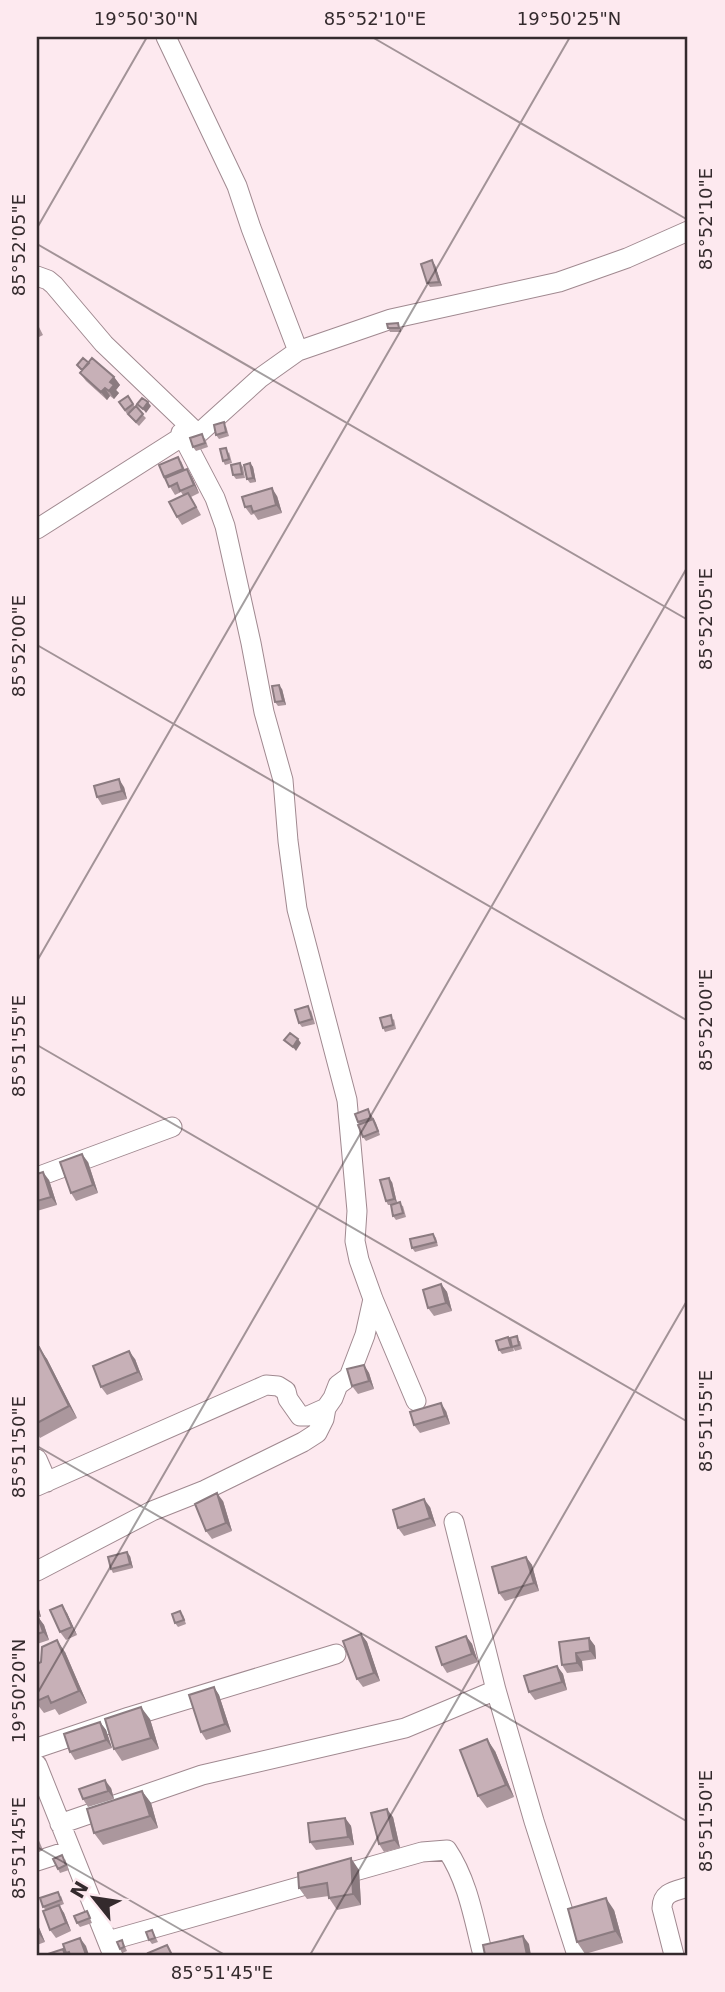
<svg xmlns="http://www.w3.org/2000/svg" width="725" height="1992" font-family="'DejaVu Sans',sans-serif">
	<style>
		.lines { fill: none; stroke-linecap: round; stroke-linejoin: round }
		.minor-casing { stroke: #a08990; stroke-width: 21 }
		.minor { stroke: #fff; stroke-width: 19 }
		.wall { fill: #ab979d }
		.shaded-wall { fill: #8b7b80 }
		.building { fill: #c7b0b7; stroke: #8b7b80; stroke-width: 2 }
		.ticks { fill: none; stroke: #342a2d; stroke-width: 2; stroke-opacity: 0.45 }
		.neatline { fill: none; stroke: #342a2d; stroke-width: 2.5 }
		.ticks-label { font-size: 18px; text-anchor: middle; fill: #342a2d }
	</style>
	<rect width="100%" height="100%" fill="#fde9ef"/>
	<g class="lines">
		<g class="minor-casing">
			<path id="minor" d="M 166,37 L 237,186 L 251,228 L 298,351
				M 37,276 L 48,280 L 54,285 L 104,344 L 198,434
				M 181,433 L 215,498 L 225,526 L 251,643 L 264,712 L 283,780 L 288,841 L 297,909 L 347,1100 L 357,1211 L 355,1241 L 359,1260 L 373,1299 L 416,1401
				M 37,529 L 180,438 L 181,433 L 198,434 L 260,378 L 298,351 L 391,319 L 559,282 L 627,258 L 688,231
				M 37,1177 L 172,1127
				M 37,1459 L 47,1482
				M 37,1486 L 266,1385 L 278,1386 L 286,1391 L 288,1399 L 300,1416 L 308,1416 L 326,1408
				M 454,1522 L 496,1690 L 534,1821 L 577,1955
				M 37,1571 L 152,1511 L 205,1490 L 303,1442 L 317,1433 L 324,1419 L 326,1408 L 333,1398 L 338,1385 L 349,1377 L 365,1335 L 373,1299
				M 37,1748 L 129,1717 L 336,1654
				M 37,1765 L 113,1955
				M 60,1824 L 202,1775 L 405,1728 L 496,1690
				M 37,1861 L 71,1850
				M 108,1941 L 422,1852 L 447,1850 C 468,1881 474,1920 483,1955
				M 674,1955 L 662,1908 C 662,1892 675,1891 688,1887"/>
		</g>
		<use href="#minor" class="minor"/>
	</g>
	<path class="wall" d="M 435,265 L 442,286 L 430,287 L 427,283 Z
		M 37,323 L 43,335 L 37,338 Z
		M 401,327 L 401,332 L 390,332 L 388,328 Z
		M 89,363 L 114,377 L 120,385 L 116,390 L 119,393 L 114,399 L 110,396 L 107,400 L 86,381 L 80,373 L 82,371 L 77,365 Z
		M 128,396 L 135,407 L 146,418 L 139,426 L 131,418 L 128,414 L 129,412 L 127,414 L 119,402 Z
		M 226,426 L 229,436 L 219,439 L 216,435 Z
		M 205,438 L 208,447 L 196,451 L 193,447 Z
		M 229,452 L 232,463 L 225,465 L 223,461 Z
		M 181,461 L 185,470 L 187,469 L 192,477 L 199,493 L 191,497 L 201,515 L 182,525 L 177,517 L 183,495 L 181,492 L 175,495 L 164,477 Z
		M 240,463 L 243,467 L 245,478 L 236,479 L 233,475 Z
		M 250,463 L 253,467 L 256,482 L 250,483 L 247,479 Z
		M 277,496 L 282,513 L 258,520 L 254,514 L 251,515 L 245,507 Z
		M 282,689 L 286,705 L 278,706 L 275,702 Z
		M 124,787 L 127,799 L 102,805 L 97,797 Z
		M 311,1010 L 315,1024 L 302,1027 L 299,1023 Z
		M 394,1019 L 396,1029 L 385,1032 L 383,1028 Z
		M 368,1109 L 376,1123 L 380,1135 L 366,1141 L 363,1137 L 358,1122 Z
		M 88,1162 L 98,1193 L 76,1201 L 71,1193 Z
		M 37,1174 L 49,1180 L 57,1205 L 37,1211 Z
		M 392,1182 L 397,1203 L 403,1206 L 406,1217 L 396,1220 L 393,1216 L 391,1205 L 388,1205 L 386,1201 Z
		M 433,1234 L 436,1238 L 438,1246 L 415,1252 L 412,1248 Z
		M 441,1284 L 447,1292 L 452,1311 L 434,1316 L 428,1308 Z
		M 508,1337 L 511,1341 L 520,1341 L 522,1349 L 515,1351 L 513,1347 L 514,1351 L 502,1354 L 499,1350 Z
		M 37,1348 L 47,1359 L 77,1418 L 40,1438 L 37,1433 Z
		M 135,1359 L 143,1380 L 107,1395 L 101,1387 Z
		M 364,1365 L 369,1373 L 374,1389 L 358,1394 L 352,1386 Z
		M 446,1411 L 450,1424 L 420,1433 L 414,1425 Z
		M 223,1501 L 232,1531 L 212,1539 L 206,1531 Z
		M 430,1507 L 436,1526 L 404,1536 L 398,1528 Z
		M 130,1556 L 133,1568 L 113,1573 L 111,1569 Z
		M 526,1557 L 532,1565 L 539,1591 L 505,1601 L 499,1593 Z
		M 37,1603 L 41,1617 L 38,1617 L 44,1625 L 49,1640 L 37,1644 Z
		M 67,1613 L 77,1635 L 66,1640 L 60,1632 Z
		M 183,1615 L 186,1624 L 178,1627 L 175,1623 Z
		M 361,1634 L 367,1642 L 380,1681 L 363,1687 L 357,1679 Z
		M 466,1636 L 472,1644 L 478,1662 L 447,1673 L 442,1665 Z
		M 589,1638 L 595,1646 L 596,1659 L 582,1661 L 583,1671 L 567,1673 L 562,1665 Z
		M 65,1652 L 87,1703 L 59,1715 L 55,1709 L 44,1713 L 37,1704 L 37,1664 Z
		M 557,1666 L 563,1674 L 567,1690 L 535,1700 L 529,1692 Z
		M 214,1687 L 219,1695 L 231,1732 L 206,1740 L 201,1732 Z
		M 150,1719 L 159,1749 L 122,1761 L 114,1749 Z
		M 100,1722 L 106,1730 L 112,1748 L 75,1760 L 70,1752 Z
		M 495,1751 L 514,1797 L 487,1808 L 478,1796 Z
		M 111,1788 L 114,1799 L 88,1807 L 83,1799 Z
		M 142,1791 L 151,1803 L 158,1828 L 103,1845 L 94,1833 Z
		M 393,1817 L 400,1848 L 384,1852 L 379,1844 Z
		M 345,1818 L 351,1826 L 354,1845 L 316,1850 L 310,1842 Z
		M 37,1836 L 43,1850 L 37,1853 Z
		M 65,1859 L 69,1870 L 60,1873 L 58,1869 Z
		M 359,1870 L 361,1905 L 337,1910 L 329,1898 L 329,1896 L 307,1899 L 299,1888 Z
		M 61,1896 L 64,1904 L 59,1906 L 64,1913 L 71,1931 L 56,1938 L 50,1930 L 46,1910 L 43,1907 Z
		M 614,1910 L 623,1943 L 585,1954 L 577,1942 Z
		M 87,1911 L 92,1923 L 80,1927 L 77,1923 Z
		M 37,1923 L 45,1942 L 37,1945 Z
		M 152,1930 L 158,1942 L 152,1944 L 149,1940 Z
		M 124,1944 L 127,1951 L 122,1953 L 120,1949 Z"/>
	<path class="shaded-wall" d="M 432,260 L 435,265 L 442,286 L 439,282 Z
		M 114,377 L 120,385 L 116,390 L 119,393 L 114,399 L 109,391 L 110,382 Z
		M 105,388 L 110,396 L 107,400 L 101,392 Z
		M 148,402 L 151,406 L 146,413 L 143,409 Z
		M 250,463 L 253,467 L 256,482 L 253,478 Z
		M 187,469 L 192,477 L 199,493 L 194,485 Z
		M 272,488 L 277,496 L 282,513 L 276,505 Z
		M 279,685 L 282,689 L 286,705 L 283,701 Z
		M 119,779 L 124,787 L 127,799 L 122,791 Z
		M 298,1039 L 301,1043 L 296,1051 L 293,1047 Z
		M 82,1154 L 88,1162 L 98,1193 L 93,1185 Z
		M 43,1172 L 49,1180 L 57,1205 L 51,1197 Z
		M 389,1178 L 392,1182 L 397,1203 L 394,1199 Z
		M 441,1284 L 447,1292 L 452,1311 L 446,1303 Z
		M 39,1347 L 47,1359 L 77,1418 L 69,1406 Z
		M 129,1351 L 135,1359 L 143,1380 L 138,1372 Z
		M 364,1365 L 369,1373 L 374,1389 L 369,1381 Z
		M 441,1403 L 446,1411 L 450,1424 L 445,1416 Z
		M 217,1493 L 223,1501 L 232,1531 L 226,1523 Z
		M 424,1499 L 430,1507 L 436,1526 L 430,1518 Z
		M 127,1552 L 130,1556 L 133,1568 L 130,1564 Z
		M 526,1557 L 532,1565 L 539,1591 L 534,1583 Z
		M 37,1603 L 38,1605 L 41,1617 L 38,1613 Z
		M 62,1605 L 67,1613 L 77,1635 L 72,1627 Z
		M 38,1617 L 44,1625 L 49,1640 L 43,1632 Z
		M 361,1634 L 367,1642 L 380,1681 L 374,1673 Z
		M 466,1636 L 472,1644 L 478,1662 L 472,1654 Z
		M 589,1638 L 595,1646 L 596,1659 L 590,1651 Z
		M 57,1640 L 65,1652 L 87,1703 L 79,1691 Z
		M 576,1653 L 582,1661 L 583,1671 L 577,1663 Z
		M 557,1666 L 563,1674 L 567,1690 L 562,1682 Z
		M 214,1687 L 219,1695 L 231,1732 L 225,1724 Z
		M 141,1707 L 150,1719 L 159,1749 L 151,1738 Z
		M 100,1722 L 106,1730 L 112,1748 L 106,1740 Z
		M 487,1739 L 495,1751 L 514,1797 L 506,1785 Z
		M 105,1780 L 111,1788 L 114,1799 L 108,1791 Z
		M 142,1791 L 151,1803 L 158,1828 L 150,1816 Z
		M 387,1809 L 393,1817 L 400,1848 L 394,1840 Z
		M 345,1818 L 351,1826 L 354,1845 L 348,1837 Z
		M 351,1858 L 359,1870 L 361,1905 L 353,1894 Z
		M 606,1898 L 614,1910 L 623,1943 L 615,1931 Z
		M 59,1905 L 64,1913 L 71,1931 L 66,1923 Z
		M 37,1923 L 38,1925 L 45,1942 L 39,1934 L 37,1928 Z
		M 523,1936 L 529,1944 L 531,1955 L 527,1955 Z
		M 80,1938 L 86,1946 L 89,1955 L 86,1955 Z"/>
	<path class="building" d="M 432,260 L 439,282 L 427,283 L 421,264 Z
		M 398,323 L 399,328 L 388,328 L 387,324 Z
		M 83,358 L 89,363 L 82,370 L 77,365 Z
		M 92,358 L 114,377 L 110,382 L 114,385 L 109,391 L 105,388 L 101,392 L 80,373 Z
		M 128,396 L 133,404 L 125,410 L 119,402 Z
		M 142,398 L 148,402 L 143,409 L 137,404 Z
		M 136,406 L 143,414 L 136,422 L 128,414 Z
		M 224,422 L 226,432 L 216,435 L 214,425 Z
		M 202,434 L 205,443 L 193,447 L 190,438 Z
		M 226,448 L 229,459 L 223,461 L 220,449 Z
		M 178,457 L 183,469 L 164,477 L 159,465 Z
		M 240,463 L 242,474 L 233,475 L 231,465 Z
		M 250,463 L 253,478 L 247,479 L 244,465 Z
		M 187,469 L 194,485 L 180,491 L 177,483 L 169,487 L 165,478 Z
		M 272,488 L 276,505 L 253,512 L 251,506 L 245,507 L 242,497 Z
		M 188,493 L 196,507 L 177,517 L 169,502 Z
		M 279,685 L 283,701 L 275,702 L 272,686 Z
		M 119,779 L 122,791 L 97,797 L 94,786 Z
		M 308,1006 L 312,1019 L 299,1023 L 295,1010 Z
		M 391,1015 L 393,1025 L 383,1028 L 380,1018 Z
		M 290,1033 L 298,1039 L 293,1047 L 284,1040 Z
		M 368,1109 L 371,1118 L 358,1122 L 355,1114 Z
		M 373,1119 L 378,1131 L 363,1137 L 358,1125 Z
		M 82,1154 L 93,1185 L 71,1193 L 60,1162 Z
		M 43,1172 L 51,1197 L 37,1201 L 37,1174 Z
		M 389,1178 L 394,1199 L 386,1201 L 380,1180 Z
		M 400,1202 L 403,1213 L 393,1216 L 391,1205 Z
		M 433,1234 L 436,1242 L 412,1248 L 410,1239 Z
		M 441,1284 L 446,1303 L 428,1308 L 423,1290 Z
		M 517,1336 L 519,1345 L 512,1347 L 510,1338 Z
		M 508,1337 L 511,1347 L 499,1350 L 496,1341 Z
		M 39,1347 L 69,1406 L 37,1423 L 37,1348 Z
		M 129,1351 L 138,1372 L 101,1387 L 93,1366 Z
		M 364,1365 L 369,1381 L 352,1386 L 347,1369 Z
		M 441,1403 L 445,1416 L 414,1425 L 410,1412 Z
		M 217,1493 L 226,1523 L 206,1531 L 195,1504 Z
		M 424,1499 L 430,1518 L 398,1528 L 393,1510 Z
		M 127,1552 L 130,1564 L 111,1569 L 108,1557 Z
		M 526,1557 L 534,1583 L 499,1593 L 492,1567 Z
		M 62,1605 L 72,1627 L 60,1632 L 50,1610 Z
		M 180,1611 L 184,1620 L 175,1623 L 172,1614 Z
		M 38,1617 L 43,1632 L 37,1634 L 37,1618 Z
		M 361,1634 L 374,1673 L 357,1679 L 343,1641 Z
		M 466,1636 L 472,1654 L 442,1665 L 436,1647 Z
		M 589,1638 L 590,1651 L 576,1653 L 577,1663 L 562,1665 L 559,1642 Z
		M 57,1640 L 79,1691 L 51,1703 L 48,1696 L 37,1701 L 37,1664 L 41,1662 L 42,1647 Z
		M 557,1666 L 562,1682 L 529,1692 L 524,1676 Z
		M 214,1687 L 225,1724 L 201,1732 L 189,1695 Z
		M 141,1707 L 151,1738 L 114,1749 L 105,1719 Z
		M 100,1722 L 106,1740 L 70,1752 L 64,1734 Z
		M 487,1739 L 506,1785 L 478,1796 L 460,1750 Z
		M 105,1780 L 108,1791 L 83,1799 L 79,1789 Z
		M 142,1791 L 150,1816 L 94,1833 L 87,1809 Z
		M 387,1809 L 394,1840 L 379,1844 L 371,1813 Z
		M 345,1818 L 348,1837 L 310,1842 L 308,1823 Z
		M 62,1855 L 66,1865 L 58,1869 L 53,1859 Z
		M 351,1858 L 353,1894 L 329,1898 L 327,1883 L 299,1888 L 298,1873 Z
		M 58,1892 L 61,1900 L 43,1907 L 40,1898 Z
		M 606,1898 L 615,1931 L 577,1942 L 568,1909 Z
		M 59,1905 L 66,1923 L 50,1930 L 43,1911 Z
		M 87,1911 L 90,1918 L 77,1923 L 74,1916 Z
		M 152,1930 L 155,1938 L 149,1940 L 146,1932 Z
		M 523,1936 L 527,1955 L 485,1955 L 483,1945 Z
		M 80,1938 L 86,1955 L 70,1955 L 69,1952 L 66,1953 L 63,1944 Z
		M 122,1940 L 124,1947 L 120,1949 L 117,1942 Z
		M 167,1945 L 172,1955 L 149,1955 L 148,1953 Z
		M 63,1949 L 65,1955 L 45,1955 Z"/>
	<path class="ticks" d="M 372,37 L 688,220M 37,228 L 147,37M 37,244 L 688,620M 37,645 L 688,1021M 37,961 L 570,37M 37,1045 L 688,1422M 37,1446 L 688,1822M 37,1694 L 688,566M 37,1847 L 225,1955M 310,1955 L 688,1299"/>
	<rect width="725" height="1992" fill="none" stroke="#fde9ef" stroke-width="77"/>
	<g transform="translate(94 1898) rotate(300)" stroke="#fde9ef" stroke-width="5" paint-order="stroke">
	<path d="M0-5L12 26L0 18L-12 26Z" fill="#342a2d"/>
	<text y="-10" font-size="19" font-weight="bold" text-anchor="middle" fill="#342a2d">N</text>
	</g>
	<rect x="38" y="38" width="648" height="1916" class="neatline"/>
	<g class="ticks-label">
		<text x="146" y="25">19°50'30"N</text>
		<text x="375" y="25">85°52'10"E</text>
		<text x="569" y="25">19°50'25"N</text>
		<text transform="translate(706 219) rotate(-90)" y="6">85°52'10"E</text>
		<text transform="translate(19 245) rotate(-90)" y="6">85°52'05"E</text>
		<text transform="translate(706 619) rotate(-90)" y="6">85°52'05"E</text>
		<text transform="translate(19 646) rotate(-90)" y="6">85°52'00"E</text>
		<text transform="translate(706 1020) rotate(-90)" y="6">85°52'00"E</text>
		<text transform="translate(19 1046) rotate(-90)" y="6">85°51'55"E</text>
		<text transform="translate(706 1421) rotate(-90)" y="6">85°51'55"E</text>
		<text transform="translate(19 1447) rotate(-90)" y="6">85°51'50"E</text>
		<text transform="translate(19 1691) rotate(-90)" y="6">19°50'20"N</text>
		<text transform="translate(706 1821) rotate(-90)" y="6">85°51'50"E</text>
		<text transform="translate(19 1848) rotate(-90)" y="6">85°51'45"E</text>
		<text x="222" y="1979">85°51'45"E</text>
	</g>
</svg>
